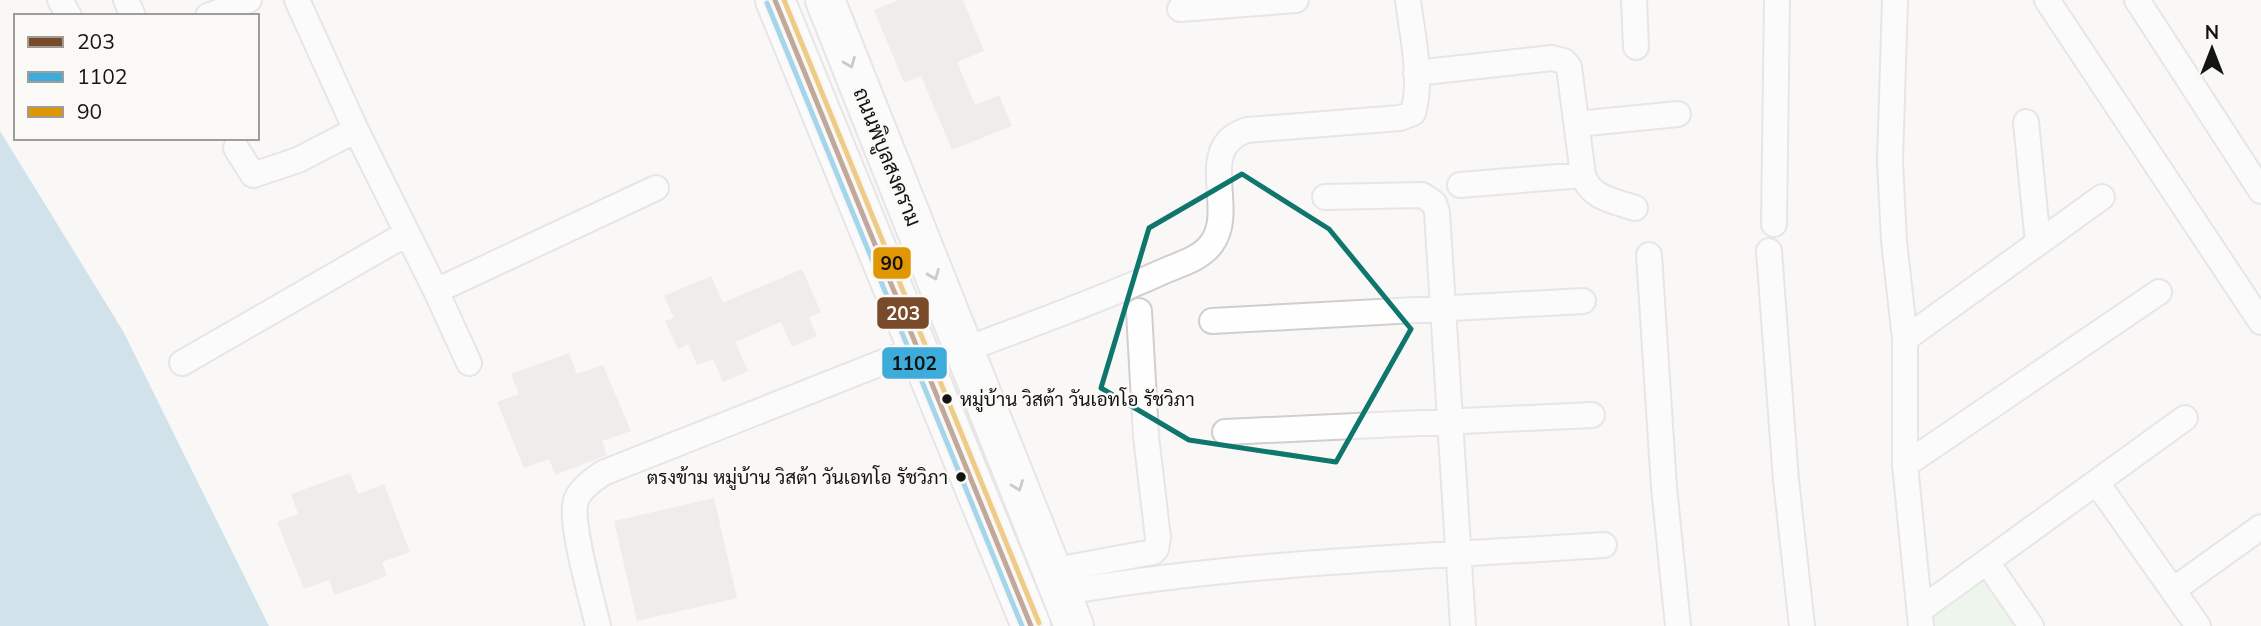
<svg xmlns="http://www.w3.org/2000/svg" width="2261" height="626" font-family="Mulish,Sarabun,sans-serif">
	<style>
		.green { fill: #e0f2e0 }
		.water { fill: #a0c8db }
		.building { fill: #e0dfde }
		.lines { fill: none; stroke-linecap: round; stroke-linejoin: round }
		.street-casing { stroke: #d0cfce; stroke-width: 28 }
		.primary-casing { stroke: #d0cfce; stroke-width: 42 }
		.street { stroke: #fefefe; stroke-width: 24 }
		.primary { stroke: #fefefe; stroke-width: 38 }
		.bus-1-casing { stroke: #faf9f6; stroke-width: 10 }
		.bus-2-casing { stroke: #faf9f6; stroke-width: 10 }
		.bus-3-casing { stroke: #faf9f6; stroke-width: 10 }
		.bus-1 { stroke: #7a4b2a; stroke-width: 5 }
		.bus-2 { stroke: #3dacda; stroke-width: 5 }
		.bus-3 { stroke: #e09702; stroke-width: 5 }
		.oneway { stroke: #959594 }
		.marked { fill: none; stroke: #0f766e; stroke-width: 5; stroke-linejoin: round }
		.bus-dot { fill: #141413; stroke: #faf9f6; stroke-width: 2.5 }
		.labels { text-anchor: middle; stroke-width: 5; stroke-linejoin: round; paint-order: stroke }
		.bus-label { font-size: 19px; fill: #141413; stroke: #faf9f6; text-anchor: start }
		.street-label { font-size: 21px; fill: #141413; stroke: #faf9f6 }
		.line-badge { stroke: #faf9f6; stroke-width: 2.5 }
		.badge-label { font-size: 19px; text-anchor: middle; font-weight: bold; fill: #fff }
		.pale-badge-label { font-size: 19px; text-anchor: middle; font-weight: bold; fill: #111 }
	</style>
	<rect width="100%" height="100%" fill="#f9f8f7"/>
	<path class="green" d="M 1990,566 L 2033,626 L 1924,626 L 1923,613 Z"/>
	<path class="water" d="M 0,131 L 123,331 L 269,626 L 0,626 Z"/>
	<path class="building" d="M 899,0 L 963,0 L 984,51 L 957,62 L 975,105 L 999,95 L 1012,126 L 952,150 L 921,76 L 904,83 L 874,10 Z
		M 802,269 L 821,312 L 809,318 L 817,336 L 792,347 L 781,322 L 735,342 L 748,371 L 723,382 L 713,359 L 697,365 L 688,344 L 678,349 L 665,321 L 674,318 L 664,296 L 711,276 L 723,303 Z
		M 569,353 L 577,374 L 603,365 L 631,431 L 602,441 L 607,455 L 555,475 L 549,459 L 524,468 L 497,402 L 519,394 L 511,374 Z
		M 350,473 L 358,494 L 384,484 L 410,552 L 382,562 L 387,576 L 335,595 L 329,580 L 304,589 L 277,522 L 298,514 L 291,494 Z
		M 714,498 L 737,598 L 637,621 L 614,521 Z"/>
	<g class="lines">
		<g class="street-casing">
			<path id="street" d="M 60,0 L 69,16
				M 126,0 L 133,16
				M 297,0 L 356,130 L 436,291 L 469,363
				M 1634,0 L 1636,47
				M 1895,0 L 1890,161 L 1894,241 L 1905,339 L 1905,465 L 1921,626
				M 2047,0 L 2261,322
				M 2137,0 L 2261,191
				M 1180,9 L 1296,0
				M 208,16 L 249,0
				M 1416,73 L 1552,58 L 1564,61 L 1569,67 L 1583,175 C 1590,198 1614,201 1635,208
				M 2026,122 L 2038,243
				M 1577,124 L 1678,114
				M 236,148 L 253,175 L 298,160 L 356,130
				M 1460,185 L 1583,175
				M 1325,197 L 1422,195 L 1434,203 L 1437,212 L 1463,626
				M 1774,224 L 1777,0
				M 1769,251 L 1786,480 L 1802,626
				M 1649,255 L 1664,487 L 1678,626
				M 436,291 L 656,188
				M 1212,321 L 1583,301
				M 1905,339 L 2102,197
				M 964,350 C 1030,325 1098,301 1162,272 C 1180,264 1201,259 1212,243 C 1237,209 1194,147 1247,130 L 1400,118 L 1413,113 C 1423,78 1412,35 1408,0
				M 182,363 L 406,234
				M 1225,432 L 1592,415
				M 1905,465 L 2159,292
				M 2097,483 L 2198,626
				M 1987,562 L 2031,626
				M 1050,571 L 1153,552 L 1156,549 L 1158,538 L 1146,436 L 1139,311
				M 2173,590 L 2261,527
				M 1060,593 C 1239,562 1422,557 1604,545
				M 1920,610 L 2185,418
				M 598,626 C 592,599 569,523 576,500 C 581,488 593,480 603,473 L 919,348"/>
		</g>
		<g class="primary-casing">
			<path id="primary" d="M 775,0 L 1031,626
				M 825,0 L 1074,626"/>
		</g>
		<use href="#street" class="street"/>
		<use href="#primary" class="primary"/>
		<g class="bus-1-casing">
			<path id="bus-1" d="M 775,0 L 1031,626"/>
		</g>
		<g class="bus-2-casing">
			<path id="bus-2" d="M 767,3 L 1022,626"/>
		</g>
		<g class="bus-3-casing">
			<path id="bus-3" d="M 784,0 L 1039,623"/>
		</g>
		<use href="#bus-1" class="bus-1"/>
		<use href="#bus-2" class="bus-2"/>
		<use href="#bus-3" class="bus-3"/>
	</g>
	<defs><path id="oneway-chevron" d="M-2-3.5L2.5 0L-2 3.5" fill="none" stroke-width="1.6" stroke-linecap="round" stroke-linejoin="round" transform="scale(1.75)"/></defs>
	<g class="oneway">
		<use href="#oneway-chevron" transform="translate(850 63) rotate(68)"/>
		<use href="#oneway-chevron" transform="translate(934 275) rotate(68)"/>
		<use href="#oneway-chevron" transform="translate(1018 486) rotate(69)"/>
	</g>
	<path d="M0 0H2261V626H0ZM 1242,174 L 1329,229 L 1411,329 L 1336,462 L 1189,440 L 1101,388 L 1149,228 Z" fill="#f9f8f7" fill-opacity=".55" fill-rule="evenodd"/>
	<path class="marked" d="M 1242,174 L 1329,229 L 1411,329 L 1336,462 L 1189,440 L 1101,388 L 1149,228 Z"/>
	<g class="bus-dot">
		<circle cx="947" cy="399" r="6"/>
		<circle cx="961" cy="477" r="6"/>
	</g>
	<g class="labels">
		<g class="bus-label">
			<text x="960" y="406">หมู่บ้าน วิสต้า วันเอทโอ รัชวิภา</text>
			<text x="948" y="484" text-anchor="end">ตรงข้าม หมู่บ้าน วิสต้า วันเอทโอ รัชวิภา</text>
		</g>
		<g class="street-label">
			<text transform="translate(887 157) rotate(68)" y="7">ถนนพิบูลสงคราม</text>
		</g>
	</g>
	<g class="line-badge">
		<rect x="872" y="246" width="40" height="34" rx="7" fill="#e09702"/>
		<rect x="876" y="296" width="54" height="34" rx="7" fill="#7a4b2a"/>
		<rect x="881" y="346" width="67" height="34" rx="7" fill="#3dacda"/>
	</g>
	<g class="badge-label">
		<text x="903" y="320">203</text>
	</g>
	<g class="pale-badge-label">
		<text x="892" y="270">90</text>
		<text x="914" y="370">1102</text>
	</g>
	<rect x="14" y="14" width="245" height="126" fill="#faf9f6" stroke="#9e9d9b" stroke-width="2"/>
	<rect x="28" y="37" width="35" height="10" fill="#7a4b2a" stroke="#9e9d9b" stroke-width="2"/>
	<text x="77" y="49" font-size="21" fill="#141413">203</text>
	<rect x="28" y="72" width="35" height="10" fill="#3dacda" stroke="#9e9d9b" stroke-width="2"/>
	<text x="77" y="84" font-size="21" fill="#141413">1102</text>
	<rect x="28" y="107" width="35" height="10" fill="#e09702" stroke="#9e9d9b" stroke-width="2"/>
	<text x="77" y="119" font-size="21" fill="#141413">90</text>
	<g transform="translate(2212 49)" stroke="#faf9f6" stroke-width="5" paint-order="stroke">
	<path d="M0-5L12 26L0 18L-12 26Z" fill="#141413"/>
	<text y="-10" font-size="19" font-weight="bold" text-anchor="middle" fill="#141413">N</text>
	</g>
</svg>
